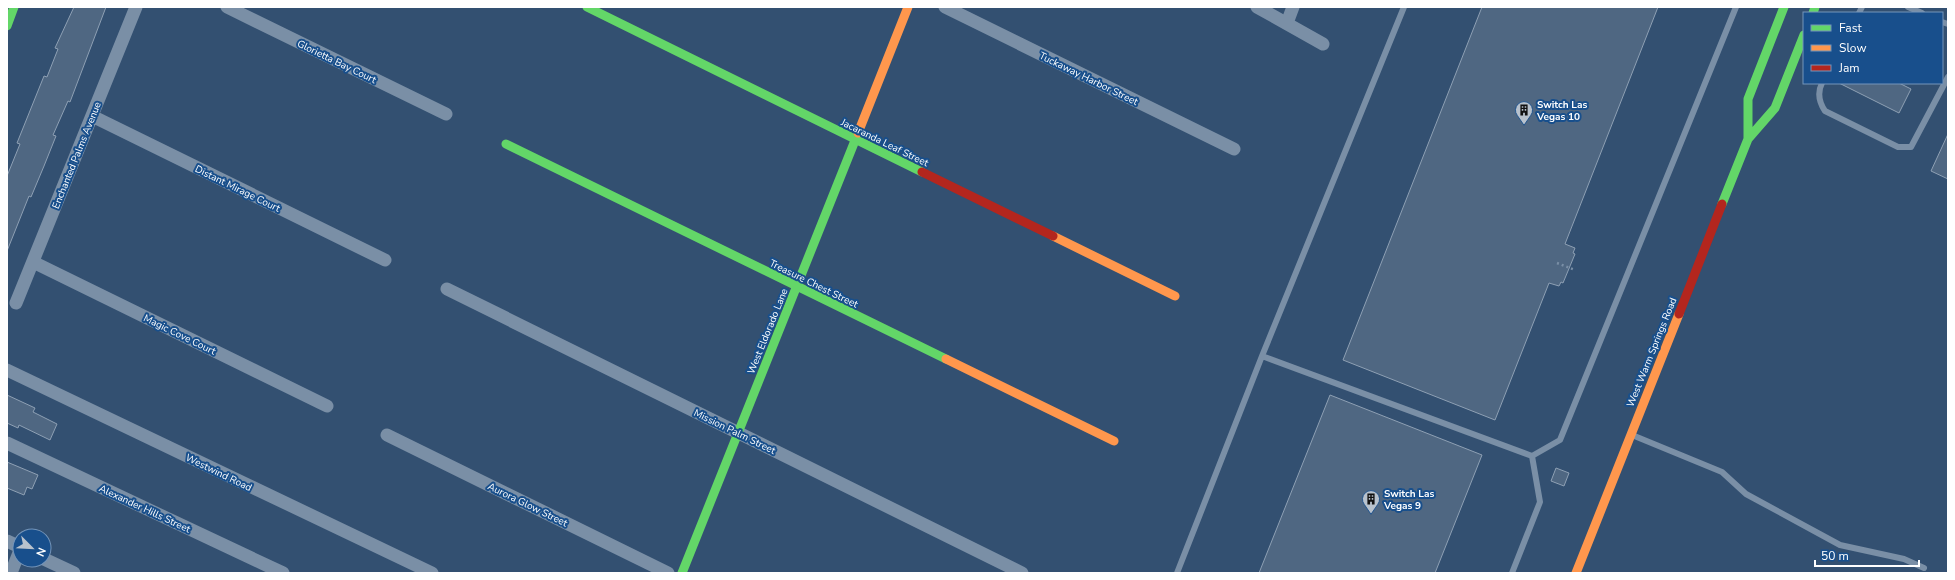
<svg xmlns="http://www.w3.org/2000/svg" width="1955" height="580" font-family="'Nunito Sans',sans-serif">
	<style>
		.building { fill: #4f6782; stroke: #8ea0b4 }
		.lines { fill: none; stroke-linecap: round; stroke-linejoin: round }
		.path { stroke: #7a8fa6; stroke-width: 2.5; stroke-dasharray: 2 3; stroke-linecap: butt }
		.lane { stroke: #7a8fa6; stroke-width: 6 }
		.street { stroke: #7a8fa6; stroke-width: 13 }
		.fast { stroke: #63d668; stroke-width: 9 }
		.slow { stroke: #ff974d; stroke-width: 9 }
		.jam { stroke: #b3261e; stroke-width: 9 }
		.labels { text-anchor: middle; stroke-width: 4; stroke-linejoin: round; paint-order: stroke }
		.street-label { font-size: 10px; fill: #fff; stroke: #184f8c }
		.poi-label { font-size: 10px; font-weight: bold; fill: #fff; stroke: #184f8c; text-anchor: start }
	</style>
	<rect width="100%" height="100%" fill="#335071"/>
	<path class="building" d="M 74,7 L 106,7 L 70,102 L 68,101 L 53,135 L 56,136 L 44,166 L 31,197 L 29,196 L 7,251 L 7,176 L 20,144 L 17,143 L 44,76 L 47,77 L 58,49 L 55,48 Z
		M 1482,7 L 1658,7 L 1565,244 L 1575,248 L 1573,253 L 1575,254 L 1563,283 L 1561,282 L 1559,286 L 1549,283 L 1495,420 L 1343,360 Z
		M 1839,83 L 1899,83 L 1911,89 L 1899,113 Z
		M 1948,134 L 1948,179 L 1931,171 Z
		M 7,395 L 35,408 L 33,412 L 57,424 L 50,440 L 19,425 L 18,428 L 7,423 Z
		M 1330,395 L 1482,455 L 1435,573 L 1259,573 Z
		M 7,462 L 38,475 L 32,489 L 27,487 L 24,495 L 7,488 Z
		M 1556,468 L 1569,473 L 1564,486 L 1551,481 Z"/>
	<g class="lines">
		<path class="path" d="M 1557,263 L 1575,270"/>
		<path class="lane" d="M 1908,7 L 1922,13
			M 1859,13 L 1862,7
			M 1942,22 L 1948,24
			M 1822,83 C 1817,93 1819,102 1825,111 L 1898,147 L 1911,147 L 1948,77
			M 1262,356 L 1532,456
			M 1632,435 L 1722,472 L 1746,494 L 1840,545 L 1904,559 L 1924,568
			M 1177,573 L 1262,356 L 1404,7
			M 1512,573 L 1540,502 L 1532,456 L 1560,440 L 1736,7"/>
		<path class="street" d="M 227,7 L 446,114
			M 945,7 L 1234,149
			M 1257,7 L 1323,44
			M 1287,23 L 1293,7
			M 92,116 L 385,260
			M 33,262 L 327,406
			M 447,289 L 1022,573
			M 16,303 L 136,7
			M 7,370 L 432,573
			M 387,435 L 668,573
			M 7,443 L 283,573
			M 7,541 L 20,547
			M 44,559 L 74,573
			M 11,573 L 20,550"/>
		<path class="fast" d="M 587,7 L 922,172
			M 1813,13 L 1815,7
			M 7,26 L 14,7
			M 1748,139 L 1748,99 L 1784,7
			M 506,144 L 946,359
			M 1722,204 L 1748,139 L 1775,108 L 1804,35
			M 682,573 L 858,133"/>
		<path class="slow" d="M 858,133 L 908,7
			M 1053,236 L 1175,296
			M 946,359 L 1114,441
			M 1576,573 L 1679,314"/>
		<path class="jam" d="M 922,172 L 1053,236
			M 1679,314 L 1722,204"/>
	</g>
	<defs>
		<g id="building-pin" transform="scale(0.9)"><path d="M0 17L-7.5 6A9.5 9.5 0 1 1 7.5 6Z" fill="#b8c2cd" stroke="#184f8c"/><path d="M-4-6H4V6H1V3H-1V6H-4ZM-2.5-4.3h1.7v1.8h-1.7ZM.8-4.3h1.7v1.8H.8ZM-2.5-1h1.7V.8h-1.7ZM.8-1h1.7V.8H.8Z" fill="#111"/></g>
	</defs>
	<g fill-rule="evenodd">
		<use href="#building-pin" x="1524" y="110"/>
		<use href="#building-pin" x="1371" y="499"/>
	</g>
	<g class="labels">
		<g class="street-label">
			<text transform="translate(337 61) rotate(26)" y="4">Glorietta Bay Court</text>
			<text transform="translate(1089 78) rotate(26)" y="4">Tuckaway Harbor Street</text>
			<text transform="translate(885 142) rotate(26)" y="4">Jacaranda Leaf Street</text>
			<text transform="translate(76 155) rotate(-68)" y="4">Enchanted Palms Avenue</text>
			<text transform="translate(238 188) rotate(26)" y="4">Distant Mirage Court</text>
			<text transform="translate(814 283) rotate(26)" y="4">Treasure Chest Street</text>
			<text transform="translate(767 331) rotate(-68)" y="4">West Eldorado Lane</text>
			<text transform="translate(180 334) rotate(26)" y="4">Magic Cove Court</text>
			<text transform="translate(1651 352) rotate(-68)" y="4">West Warm Springs Road</text>
			<text transform="translate(735 431) rotate(26)" y="4">Mission Palm Street</text>
			<text transform="translate(219 472) rotate(26)" y="4">Westwind Road</text>
			<text transform="translate(528 504) rotate(26)" y="4">Aurora Glow Street</text>
			<text transform="translate(145 508) rotate(25)" y="4">Alexander Hills Street</text>
		</g>
		<g class="poi-label">
			<text x="1537" y="108">Switch Las<tspan x="1537" dy="12">Vegas 10</tspan></text>
			<text x="1384" y="497">Switch Las<tspan x="1384" dy="12">Vegas 9</tspan></text>
		</g>
	</g>
	<rect width="1955" height="580" fill="none" stroke="#ffffff" stroke-width="16"/>
	<rect x="1803" y="12" width="140" height="72" fill="#184f8c" stroke="#7495ba"/>
	<rect x="1811" y="25" width="20" height="6" fill="#63d668" stroke="#7495ba"/>
	<text x="1839" y="32" font-size="12" fill="#ffffff">Fast</text>
	<rect x="1811" y="45" width="20" height="6" fill="#ff974d" stroke="#7495ba"/>
	<text x="1839" y="52" font-size="12" fill="#ffffff">Slow</text>
	<rect x="1811" y="65" width="20" height="6" fill="#b3261e" stroke="#7495ba"/>
	<text x="1839" y="72" font-size="12" fill="#ffffff">Jam</text>
	<g transform="translate(32 548) rotate(114)"><circle r="19" fill="#184f8c" stroke="#7495ba"/>
	<path d="M0-3L7 15L0 10L-7 15Z" fill="#b8c2cd"/>
	<text y="-6" font-size="11" font-weight="bold" text-anchor="middle" fill="#ffffff">N</text>
	</g>
	<path d="M1815 560v6h104v-6" fill="none" stroke="#ffffff" stroke-width="2"/>
	<text x="1821" y="560" font-size="12" fill="#ffffff" stroke="#184f8c" stroke-width="3" paint-order="stroke">50 m</text>
</svg>
